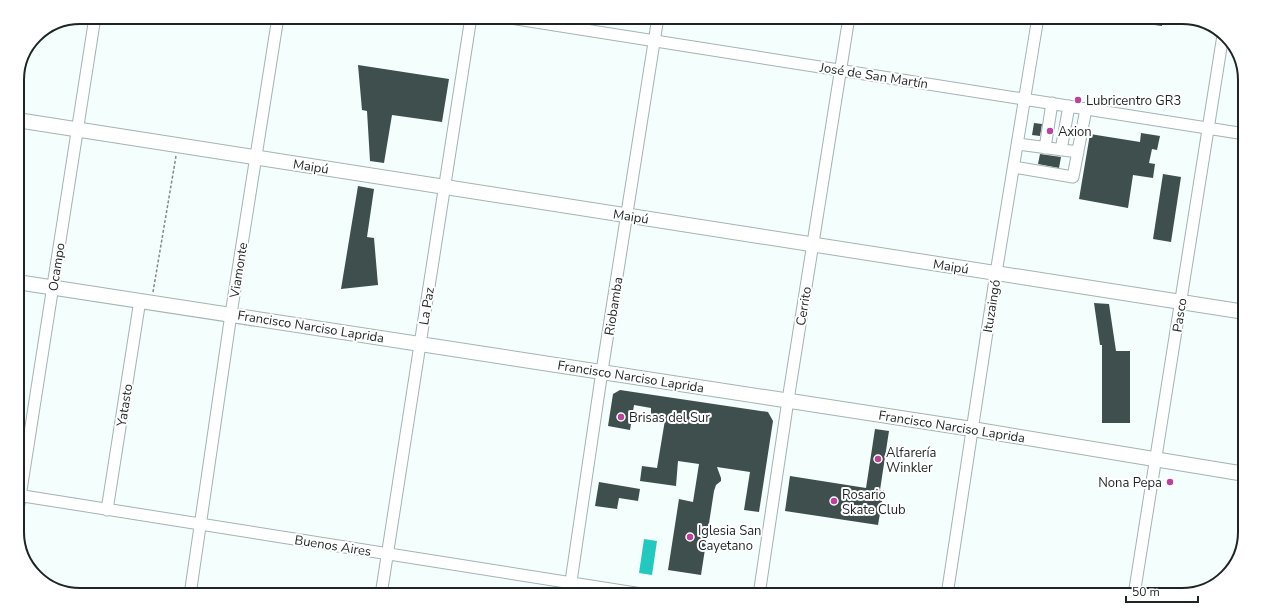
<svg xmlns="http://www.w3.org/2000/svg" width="1262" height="612" font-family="'Nunito Sans',sans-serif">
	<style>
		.water { fill: #24c8bf }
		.building { fill: #3f4f4d }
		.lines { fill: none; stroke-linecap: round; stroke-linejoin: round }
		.minor-casing { stroke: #a2b4b2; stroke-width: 13 }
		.major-casing { stroke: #a2b4b2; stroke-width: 16 }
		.path { stroke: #828b8a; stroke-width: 1.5; stroke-dasharray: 3 2; stroke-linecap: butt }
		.minor { stroke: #fff; stroke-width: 11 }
		.major { stroke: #fff; stroke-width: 14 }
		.poi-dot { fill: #b9449c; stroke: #fff; stroke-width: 1.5 }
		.labels { text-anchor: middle; stroke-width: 4; stroke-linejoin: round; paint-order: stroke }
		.street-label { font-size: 13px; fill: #1e2524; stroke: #fff }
		.poi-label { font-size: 13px; fill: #1e2524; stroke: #fff; text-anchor: start }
		.rim { fill: none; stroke: #1e2524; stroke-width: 2 }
	</style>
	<rect width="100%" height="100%" fill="#f3fefd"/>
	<path class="water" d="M 644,539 L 657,541 L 652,575 L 639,573 Z"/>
	<path class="building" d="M 1132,17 L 1163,17 L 1162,26 L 1132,22 Z
		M 358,65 L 449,79 L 442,122 L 392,115 L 384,163 L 370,161 L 367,111 L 362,110 Z
		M 1034,123 L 1042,124 L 1040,136 L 1032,135 Z
		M 1141,133 L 1160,136 L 1157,150 L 1152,149 L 1149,163 L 1155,164 L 1153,178 L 1133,175 L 1128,208 L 1079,199 L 1090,134 L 1140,142 Z
		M 1040,154 L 1061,157 L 1059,168 L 1038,164 Z
		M 1163,174 L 1181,177 L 1171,242 L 1153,239 Z
		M 358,186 L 374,189 L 367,237 L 374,238 L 378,285 L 341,289 Z
		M 1094,303 L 1109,304 L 1116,351 L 1130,351 L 1130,423 L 1102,423 L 1102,345 L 1100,345 Z
		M 620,390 L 768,412 L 773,421 L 759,512 L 744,510 L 750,472 L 717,467 L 721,478 L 721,481 L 716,485 L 714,491 L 701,575 L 668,570 L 679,499 L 693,502 L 699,464 L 678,461 L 676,486 L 640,481 L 642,466 L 657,468 L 665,420 L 656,419 L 657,415 L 651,414 L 651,408 L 634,405 L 630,430 L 608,426 L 613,394 Z
		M 875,429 L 889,431 L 880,490 L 884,490 L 878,525 L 785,511 L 790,476 L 866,488 Z
		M 599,482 L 640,489 L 638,501 L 619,498 L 617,509 L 595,506 Z"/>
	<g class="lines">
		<g class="minor-casing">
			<path id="minor" d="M 503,17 L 1245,134
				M 1018,144 L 1078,152
				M 1045,148 L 1052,103
				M 1061,150 L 1069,106
				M 1014,167 L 1073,177 L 1086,109
				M 17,495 L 648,595
				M 107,510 L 140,300
				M 17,516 L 95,17
				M 190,595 L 231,314 L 278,17
				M 381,595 L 471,17
				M 569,595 L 602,371 L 658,17
				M 759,595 L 788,400 L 849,17
				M 947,595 L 996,273 L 1038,17
				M 1134,595 L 1223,35"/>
		</g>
		<g class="major-casing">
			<path id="major" d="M 17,120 L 1245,312
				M 17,282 L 972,429 L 1245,474"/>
		</g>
		<path class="path" d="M 153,292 L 176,156"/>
		<use href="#minor" class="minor"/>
		<use href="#major" class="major"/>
	</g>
	<g class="poi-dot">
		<circle cx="1078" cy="100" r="4"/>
		<circle cx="1050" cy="131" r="4"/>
		<circle cx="621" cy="417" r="4"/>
		<circle cx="878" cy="459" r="4"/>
		<circle cx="1170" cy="482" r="4"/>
		<circle cx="834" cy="501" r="4"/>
		<circle cx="690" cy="537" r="4"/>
	</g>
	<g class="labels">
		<g class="street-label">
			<text transform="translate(874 75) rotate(9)" y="5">José de San Martín</text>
			<text transform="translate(311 166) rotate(9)" y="5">Maipú</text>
			<text transform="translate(631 216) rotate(9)" y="5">Maipú</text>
			<text transform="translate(951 266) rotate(9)" y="5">Maipú</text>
			<text transform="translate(56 267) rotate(-81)" y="5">Ocampo</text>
			<text transform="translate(238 270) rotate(-81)" y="5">Viamonte</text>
			<text transform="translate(426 306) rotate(-81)" y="5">La Paz</text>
			<text transform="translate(613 306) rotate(-81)" y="5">Riobamba</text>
			<text transform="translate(803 306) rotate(-81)" y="5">Cerrito</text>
			<text transform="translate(991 306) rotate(-81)" y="5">Ituzaingó</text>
			<text transform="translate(1179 315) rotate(-81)" y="5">Pasco</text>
			<text transform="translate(311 326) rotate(9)" y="5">Francisco Narciso Laprida</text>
			<text transform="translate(631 376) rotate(9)" y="5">Francisco Narciso Laprida</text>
			<text transform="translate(124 405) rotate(-81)" y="5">Yatasto</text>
			<text transform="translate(952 426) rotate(9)" y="5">Francisco Narciso Laprida</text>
			<text transform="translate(333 545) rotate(9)" y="5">Buenos Aires</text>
		</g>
		<g class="poi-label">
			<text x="1086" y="105">Lubricentro GR3</text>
			<text x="1058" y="136">Axion</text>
			<text x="629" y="422">Brisas del Sur</text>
			<text x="886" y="457">Alfarería<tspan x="886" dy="15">Winkler</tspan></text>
			<text x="1162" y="487" text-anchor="end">Nona Pepa</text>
			<text x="842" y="499">Rosario<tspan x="842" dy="15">Skate Club</tspan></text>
			<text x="698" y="535">Iglesia San<tspan x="698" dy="15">Cayetano</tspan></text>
		</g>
	</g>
	<path d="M0 0H1262V612H0ZM80 24H1182A56 56 0 0 1 1238 80V532A56 56 0 0 1 1182 588H80A56 56 0 0 1 24 532V80A56 56 0 0 1 80 24Z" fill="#fff" fill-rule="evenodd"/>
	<path class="rim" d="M80 24H1182A56 56 0 0 1 1238 80V532A56 56 0 0 1 1182 588H80A56 56 0 0 1 24 532V80A56 56 0 0 1 80 24Z"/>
	<path d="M1126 596v6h72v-6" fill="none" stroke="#1e2524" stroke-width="2"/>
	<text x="1132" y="596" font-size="12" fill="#1e2524" stroke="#ffffff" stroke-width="3" paint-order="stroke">50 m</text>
</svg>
